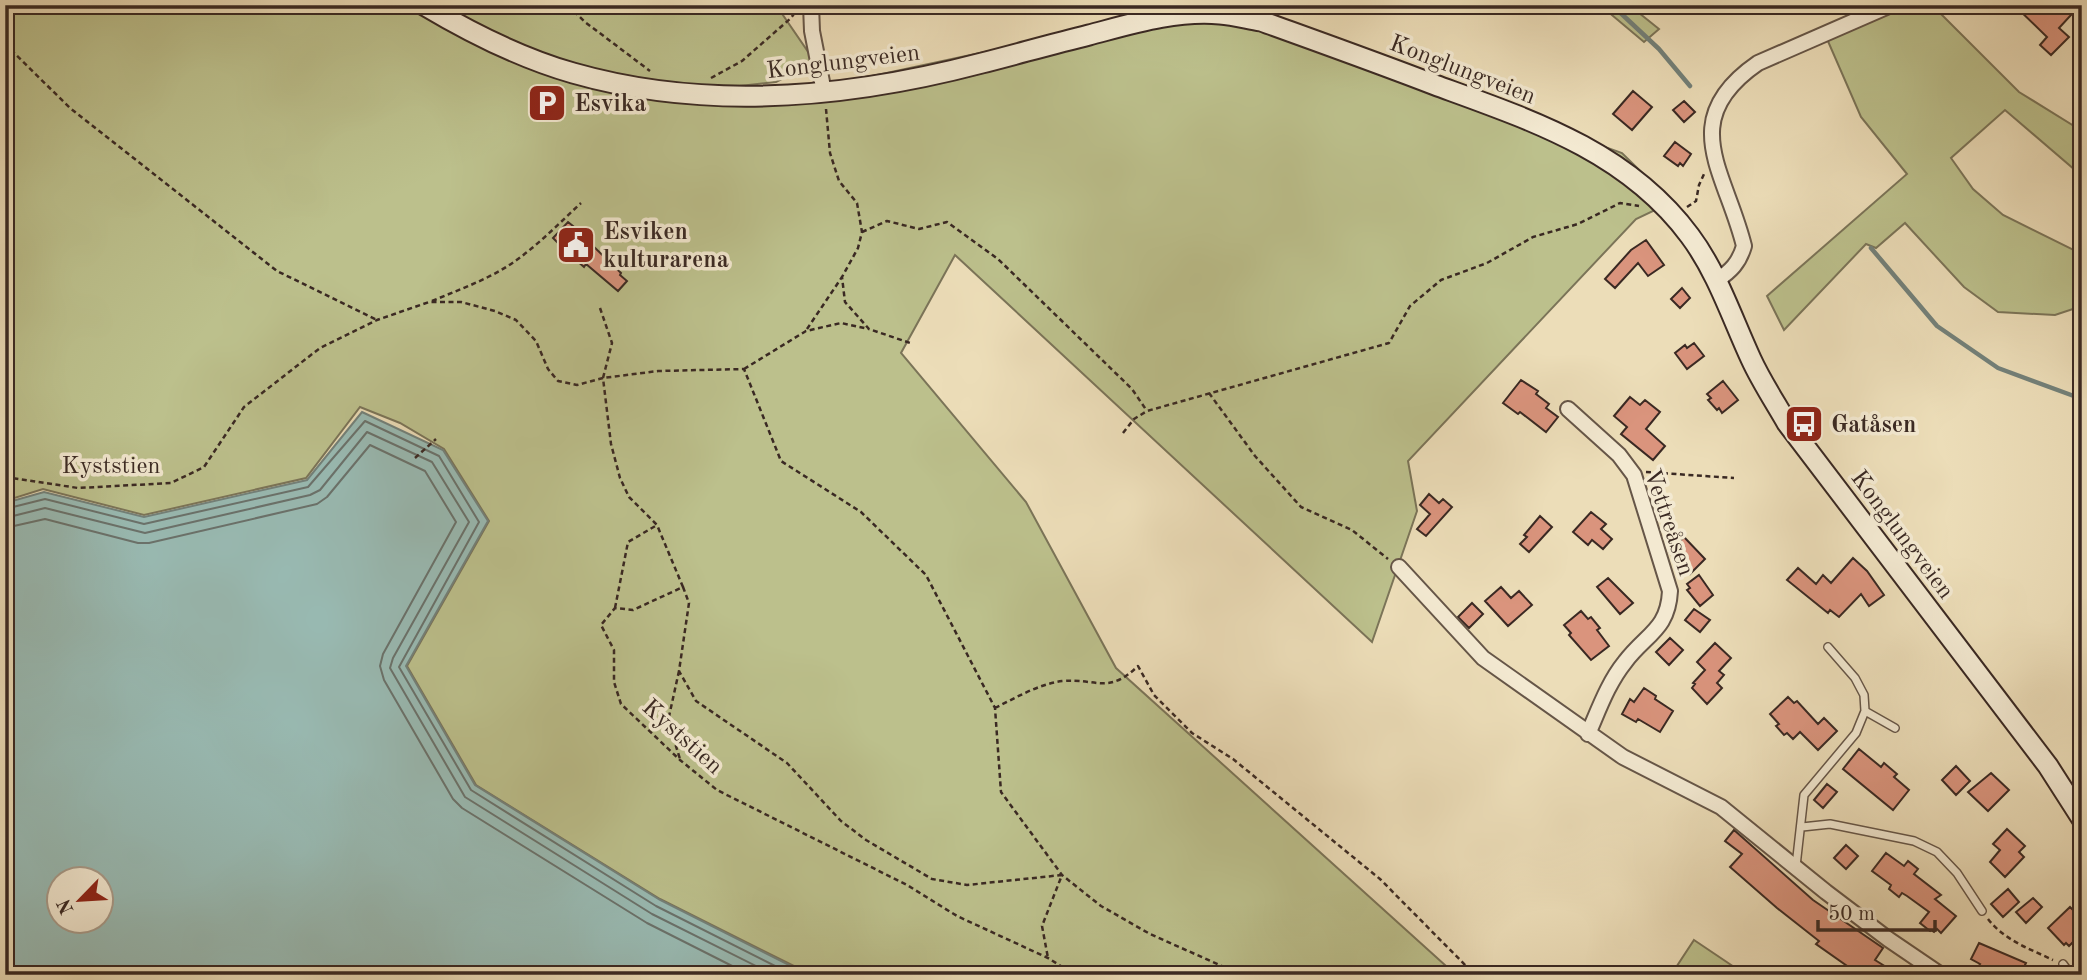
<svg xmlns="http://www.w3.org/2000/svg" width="2087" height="980" font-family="'Old Standard TT',serif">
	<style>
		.green { fill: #bcc08c; stroke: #7b7458; stroke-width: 2 }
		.water { fill: #99bbb4; stroke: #73817a; stroke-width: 2; fill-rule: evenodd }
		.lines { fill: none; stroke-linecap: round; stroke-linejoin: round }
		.shore { stroke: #6a726c; stroke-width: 2 }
		.stream { stroke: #73817a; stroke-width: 4.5 }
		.building { fill: #da947d; stroke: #3a2923; stroke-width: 2 }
		.lane-casing { stroke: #665648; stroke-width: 10 }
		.street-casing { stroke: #665648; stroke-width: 18 }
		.secondary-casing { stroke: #3a2923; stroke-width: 23 }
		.path { stroke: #3a2923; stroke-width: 2.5; stroke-dasharray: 5 3.5; stroke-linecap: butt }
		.lane { stroke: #f3e9d1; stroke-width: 7 }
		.street { stroke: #f3e9d1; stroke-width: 14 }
		.secondary { stroke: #f3e9d1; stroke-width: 19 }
		.labels { text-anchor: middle; stroke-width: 7; stroke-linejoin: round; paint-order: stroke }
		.street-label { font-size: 24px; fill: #3a2923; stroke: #f3e9d1 }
		.poi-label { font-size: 24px; font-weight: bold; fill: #3a2923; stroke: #f3e9d1; text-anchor: start }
	</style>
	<rect width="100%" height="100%" fill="#ecddb8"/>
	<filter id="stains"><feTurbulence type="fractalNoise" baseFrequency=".00286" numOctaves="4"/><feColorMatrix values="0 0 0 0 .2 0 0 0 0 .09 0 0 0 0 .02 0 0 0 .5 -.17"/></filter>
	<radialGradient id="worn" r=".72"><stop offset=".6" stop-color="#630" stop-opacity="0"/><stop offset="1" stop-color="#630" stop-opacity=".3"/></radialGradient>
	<path class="green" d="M 5,5 L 776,5 L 815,62 L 776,82 L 677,93 L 771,95 L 882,74 L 1152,16 L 1218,16 L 1300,37 L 1622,153 L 1672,202 L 1636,219 L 1408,461 L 1417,511 L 1372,642 L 955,255 L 901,353 L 1026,502 L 1116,668 L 1456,975 L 812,975 L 660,899 L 476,785 L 407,666 L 489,521 L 444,449 L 400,423 L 360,407 L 306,478 L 144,515 L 43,489 L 5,501 Z
		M 1600,5 L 1629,5 L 1659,29 L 1644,42 Z
		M 1900,5 L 1932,5 L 2019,92 L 2082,131 L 2082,176 L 2005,110 L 1951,158 L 1973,189 L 2003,215 L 2082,254 L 2082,306 L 2055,315 L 1998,312 L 1964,287 L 1905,223 L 1876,248 L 1866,244 L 1784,330 L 1767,296 L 1907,174 L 1861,117 L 1827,39 Z
		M 1694,940 L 1746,975 L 1671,975 Z"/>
	<path class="water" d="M 362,412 L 443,450 L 488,521 L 406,666 L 475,785 L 660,900 L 809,975 L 5,975 L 5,503 L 44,492 L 144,517 L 307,480 ZM 60,878 L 102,878 L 102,920 L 60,920 Z"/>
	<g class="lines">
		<path class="shore" d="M 5,509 L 45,499 L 144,524 L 308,487 L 365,421 L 439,456 L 479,522 L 399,667 L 471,790 L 656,906 L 793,975
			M 5,518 L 45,508 L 145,533 L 310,495 L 320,490 L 367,432 L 432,462 L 469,522 L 393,658 L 390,668 L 465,797 L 652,914 L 774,975
			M 5,528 L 45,519 L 138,543 L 149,543 L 317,504 L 327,497 L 370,445 L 425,471 L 456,522 L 383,654 L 380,666 L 384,680 L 453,799 L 462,808 L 647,923 L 750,975"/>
		<path class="stream" d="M 1612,5 L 1659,49 L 1690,86
			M 1871,248 L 1937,326 L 1998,368 L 2082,399"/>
	</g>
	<path class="building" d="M 2014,5 L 2076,5 L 2069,13 L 2071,15 L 2059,28 L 2069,37 L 2051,55 L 2040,45 L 2047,37 Z
		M 1633,91 L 1652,107 L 1632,130 L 1613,114 Z
		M 1684,101 L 1695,112 L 1684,122 L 1673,110 Z
		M 1675,142 L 1691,154 L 1683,166 L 1680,163 L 1678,166 L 1664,156 Z
		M 568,222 L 593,242 L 591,244 L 621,273 L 620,275 L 627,281 L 618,291 L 586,264 L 584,267 L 576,260 L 574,262 L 559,248 L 561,246 L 553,238 Z
		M 1646,240 L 1664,265 L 1648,276 L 1638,263 L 1615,288 L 1605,279 L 1631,250 Z
		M 1682,288 L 1690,298 L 1680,308 L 1671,299 Z
		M 1694,343 L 1704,356 L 1687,369 L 1675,353 L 1685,345 L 1687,348 Z
		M 1521,380 L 1538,391 L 1536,394 L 1549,404 L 1546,408 L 1558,417 L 1546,432 L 1520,412 L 1518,414 L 1503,403 Z
		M 1723,381 L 1738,400 L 1722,413 L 1719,408 L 1717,410 L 1708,400 L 1711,398 L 1707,394 Z
		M 1630,397 L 1640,405 L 1645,400 L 1660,412 L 1646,429 L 1665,446 L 1653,460 L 1621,434 L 1627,427 L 1614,416 Z
		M 1429,494 L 1439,503 L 1443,499 L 1452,507 L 1426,536 L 1417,529 L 1430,514 L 1420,505 Z
		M 1591,512 L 1606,524 L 1601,529 L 1612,539 L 1603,549 L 1592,540 L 1588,545 L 1573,532 Z
		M 1540,516 L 1552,527 L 1529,552 L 1520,544 L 1527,537 L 1524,535 Z
		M 1684,537 L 1705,559 L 1690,574 L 1669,552 Z
		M 1853,558 L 1867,571 L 1884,595 L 1869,606 L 1861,594 L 1839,617 L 1830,610 L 1828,613 L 1787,580 L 1798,568 L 1816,584 L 1823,575 L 1831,583 Z
		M 1699,575 L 1713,595 L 1700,606 L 1687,590 L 1690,588 L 1687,584 Z
		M 1608,578 L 1633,603 L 1620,614 L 1597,587 Z
		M 1501,587 L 1511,598 L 1519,591 L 1532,605 L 1508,626 L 1485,601 Z
		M 1472,603 L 1483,614 L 1469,628 L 1458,617 Z
		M 1694,609 L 1710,620 L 1700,632 L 1685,620 Z
		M 1581,611 L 1588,619 L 1591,617 L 1600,628 L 1597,630 L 1609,646 L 1591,660 L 1569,635 L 1571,633 L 1564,625 Z
		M 1670,638 L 1683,650 L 1669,665 L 1656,652 Z
		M 1715,643 L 1731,658 L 1719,671 L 1724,675 L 1717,683 L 1722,688 L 1707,704 L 1692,688 L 1695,684 L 1693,683 L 1705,670 L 1697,662 Z
		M 1644,688 L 1656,696 L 1655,699 L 1673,711 L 1660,732 L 1638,719 L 1636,722 L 1622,714 L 1630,699 L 1634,702 Z
		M 1788,697 L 1794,703 L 1797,701 L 1818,724 L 1824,718 L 1837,731 L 1818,750 L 1800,732 L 1793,739 L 1787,733 L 1784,735 L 1776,726 L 1779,724 L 1770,714 Z
		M 1859,749 L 1881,767 L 1884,763 L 1897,774 L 1894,777 L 1909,790 L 1893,810 L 1843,769 Z
		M 1956,766 L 1970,781 L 1956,795 L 1942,780 Z
		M 1991,773 L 2009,790 L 1988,811 L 1968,792 Z
		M 1827,784 L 1837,792 L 1823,808 L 1814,800 Z
		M 2007,829 L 2025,846 L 2019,852 L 2024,857 L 2005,877 L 1990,862 L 2000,850 L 1993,844 Z
		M 1734,830 L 1813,900 L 1883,948 L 1875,960 L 1899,975 L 1860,975 L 1816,944 L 1819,941 L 1777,908 L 1730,867 L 1742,854 L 1725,841 Z
		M 1846,845 L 1858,856 L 1846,869 L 1834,858 Z
		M 1886,853 L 1904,866 L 1908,861 L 1918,869 L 1914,874 L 1941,895 L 1935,899 L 1956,916 L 1941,933 L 1937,929 L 1934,932 L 1931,930 L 1930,931 L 1920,923 L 1929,912 L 1907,896 L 1902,893 L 1899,897 L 1889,889 L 1891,885 L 1872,871 Z
		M 2008,889 L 2019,902 L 2003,917 L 1991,904 Z
		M 2033,898 L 2042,907 L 2026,923 L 2016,912 Z
		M 2070,907 L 2082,919 L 2082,933 L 2069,946 L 2066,943 L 2064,945 L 2048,928 Z
		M 1979,943 L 2026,963 L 2020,975 L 1991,975 L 1977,968 L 1980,964 L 1971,959 Z"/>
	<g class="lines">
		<g class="lane-casing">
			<path id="lane" d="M 1865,711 L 1895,728
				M 1802,827 L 1830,824 L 1914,841 L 1937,852 L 1957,873 L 1982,911
				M 1796,866 L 1804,795 L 1856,733 L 1865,711 L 1864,695 L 1855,678 L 1828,647
				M 2063,964 L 2071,975"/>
		</g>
		<g class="street-casing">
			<path id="street" d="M 811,5 L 812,31 L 824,92
				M 1261,21 L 1267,5
				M 1716,281 C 1731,271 1739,263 1744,246 C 1726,172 1675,120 1758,63 L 1891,5
				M 1568,409 L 1619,455 L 1634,475 L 1670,591 C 1668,630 1646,634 1625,662 C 1608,683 1599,709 1588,734
				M 1399,567 L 1483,658 L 1623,757 L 1721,807 L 1826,892 L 1888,939 L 1941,975"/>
		</g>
		<g class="secondary-casing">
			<path id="secondary" d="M 424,5 C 471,33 520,58 573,73 C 706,111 849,98 982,63 C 1017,54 1053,44 1089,35 C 1131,24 1175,10 1220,14 C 1234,15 1248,19 1261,21 C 1319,42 1378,63 1435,85 C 1531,120 1627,151 1690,236 C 1717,272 1732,318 1751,359 C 1761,381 1775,402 1787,423 L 2048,766 L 2082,819"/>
		</g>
		<path class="path" d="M 568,5 L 585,22 L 650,71
			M 5,44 L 70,108 L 277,271 L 377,320
			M 711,78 L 742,61 L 791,18 L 796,11
			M 826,109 L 830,153 L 839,181 L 857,203 L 862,232 L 858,248 L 842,277 L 845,302 L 869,329 L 913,344
			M 1687,207 L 1696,201 L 1699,185 L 1704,174
			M 862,232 L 887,221 L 919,229 L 947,222 L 998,259 L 1132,389 L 1147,411
			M 432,301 C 451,293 470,286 488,277 C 524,260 552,230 581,203
			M 600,308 L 612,343 L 603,378 L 658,371 L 744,369 L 781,461 L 861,512 L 926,575 L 995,708 L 1001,792 L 1062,875 L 1101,906 L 1150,934 L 1242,975
			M 807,329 L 842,277
			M 744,369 L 806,331 L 841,323 L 869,329
			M 1209,393 L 1255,456 L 1301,507 L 1352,530 L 1388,559
			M 1801,409 L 1809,421
			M 1123,433 L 1134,419 L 1147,411 L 1389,343 L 1410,306 L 1441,280 L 1487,263 L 1533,237 L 1578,224 L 1620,203 L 1639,206
			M 415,458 L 436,439
			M 1646,472 L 1734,478
			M 5,477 L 78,488 L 171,483 L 204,467 L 244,407 L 320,348 L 377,320 L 429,302 L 461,302 L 495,311 L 516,320 L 536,341 L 548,369 L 558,381 L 577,385 L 603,378 L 611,444 L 620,478 L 629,497 L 657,525 L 683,587 L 633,610 L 615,608 L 601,625 L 614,650 L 614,682 L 621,704 L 680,760 L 717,790 L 907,885 L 957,916 L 1048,958 L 1075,975
			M 683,587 L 689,603 L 679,671 L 696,701 L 787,763 L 841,821 L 866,840 L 932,879 L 967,885 L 1062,875 L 1042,926 L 1048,958
			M 615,608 L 628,542 L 657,525
			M 679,671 L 668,721 L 680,759
			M 995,708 C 1015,698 1039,684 1062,681 C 1097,678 1108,695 1138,666 L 1154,695 L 1192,733 L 1233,759 L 1380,879 L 1475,975
			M 1988,919 C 2004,940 2030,949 2053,960"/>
		<use href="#lane" class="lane"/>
		<use href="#street" class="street"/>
		<use href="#secondary" class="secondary"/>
	</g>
	<defs>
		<g id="parking-square" transform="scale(2.0125)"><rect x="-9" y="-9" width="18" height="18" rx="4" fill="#8f2418" stroke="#f3e9d1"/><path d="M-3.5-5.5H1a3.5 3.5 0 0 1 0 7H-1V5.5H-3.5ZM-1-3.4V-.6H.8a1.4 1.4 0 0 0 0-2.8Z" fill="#fff"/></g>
		<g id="civic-square" transform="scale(2.0125)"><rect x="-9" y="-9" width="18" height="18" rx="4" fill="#8f2418" stroke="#f3e9d1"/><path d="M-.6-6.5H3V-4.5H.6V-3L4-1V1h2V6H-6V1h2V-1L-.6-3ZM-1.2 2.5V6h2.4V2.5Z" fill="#fff"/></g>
		<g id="bus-square" transform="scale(2.0125)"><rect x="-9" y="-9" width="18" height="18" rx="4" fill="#8f2418" stroke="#f3e9d1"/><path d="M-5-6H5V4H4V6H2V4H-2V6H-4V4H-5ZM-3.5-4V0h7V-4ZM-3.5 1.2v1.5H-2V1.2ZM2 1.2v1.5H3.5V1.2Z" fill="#fff"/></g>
	</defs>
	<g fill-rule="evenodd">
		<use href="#parking-square" x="547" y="103"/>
		<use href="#civic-square" x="576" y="245"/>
		<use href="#bus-square" x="1804" y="424"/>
	</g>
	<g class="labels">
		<g class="street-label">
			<text transform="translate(843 61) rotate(-7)" y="8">Konglungveien</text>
			<text transform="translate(1463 69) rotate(21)" y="8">Konglungveien</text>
			<text x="111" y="473">Kyststien</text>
			<text transform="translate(1670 522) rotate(71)" y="8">Vettreåsen</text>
			<text transform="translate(1903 534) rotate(53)" y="8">Konglungveien</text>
			<text transform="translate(683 736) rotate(42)" y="8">Kyststien</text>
		</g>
		<g class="poi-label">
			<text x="574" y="111">Esvika</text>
			<text x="603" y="239">Esviken<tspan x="603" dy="28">kulturarena</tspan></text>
			<text x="1831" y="432">Gatåsen</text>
		</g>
	</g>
	<rect width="2087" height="980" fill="none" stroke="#ecddb8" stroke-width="28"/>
	<rect x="7" y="7" width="2073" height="966" fill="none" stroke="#3a2923" stroke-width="3.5"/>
	<rect x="14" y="14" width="2059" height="952" fill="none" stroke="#3a2923" stroke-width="2"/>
	<g transform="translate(80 900) rotate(245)"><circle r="33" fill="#f3e9d1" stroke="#a99c8b" stroke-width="2"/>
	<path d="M0-5L12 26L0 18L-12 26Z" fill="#8f2418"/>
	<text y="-10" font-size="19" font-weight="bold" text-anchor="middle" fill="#3a2923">N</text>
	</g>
	<path d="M1818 920v10h117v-10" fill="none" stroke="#3a2923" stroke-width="3.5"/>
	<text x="1828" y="920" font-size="21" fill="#3a2923" stroke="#f3e9d1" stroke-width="5" paint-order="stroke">50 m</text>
	<rect width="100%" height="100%" filter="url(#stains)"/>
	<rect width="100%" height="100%" fill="url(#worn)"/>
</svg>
